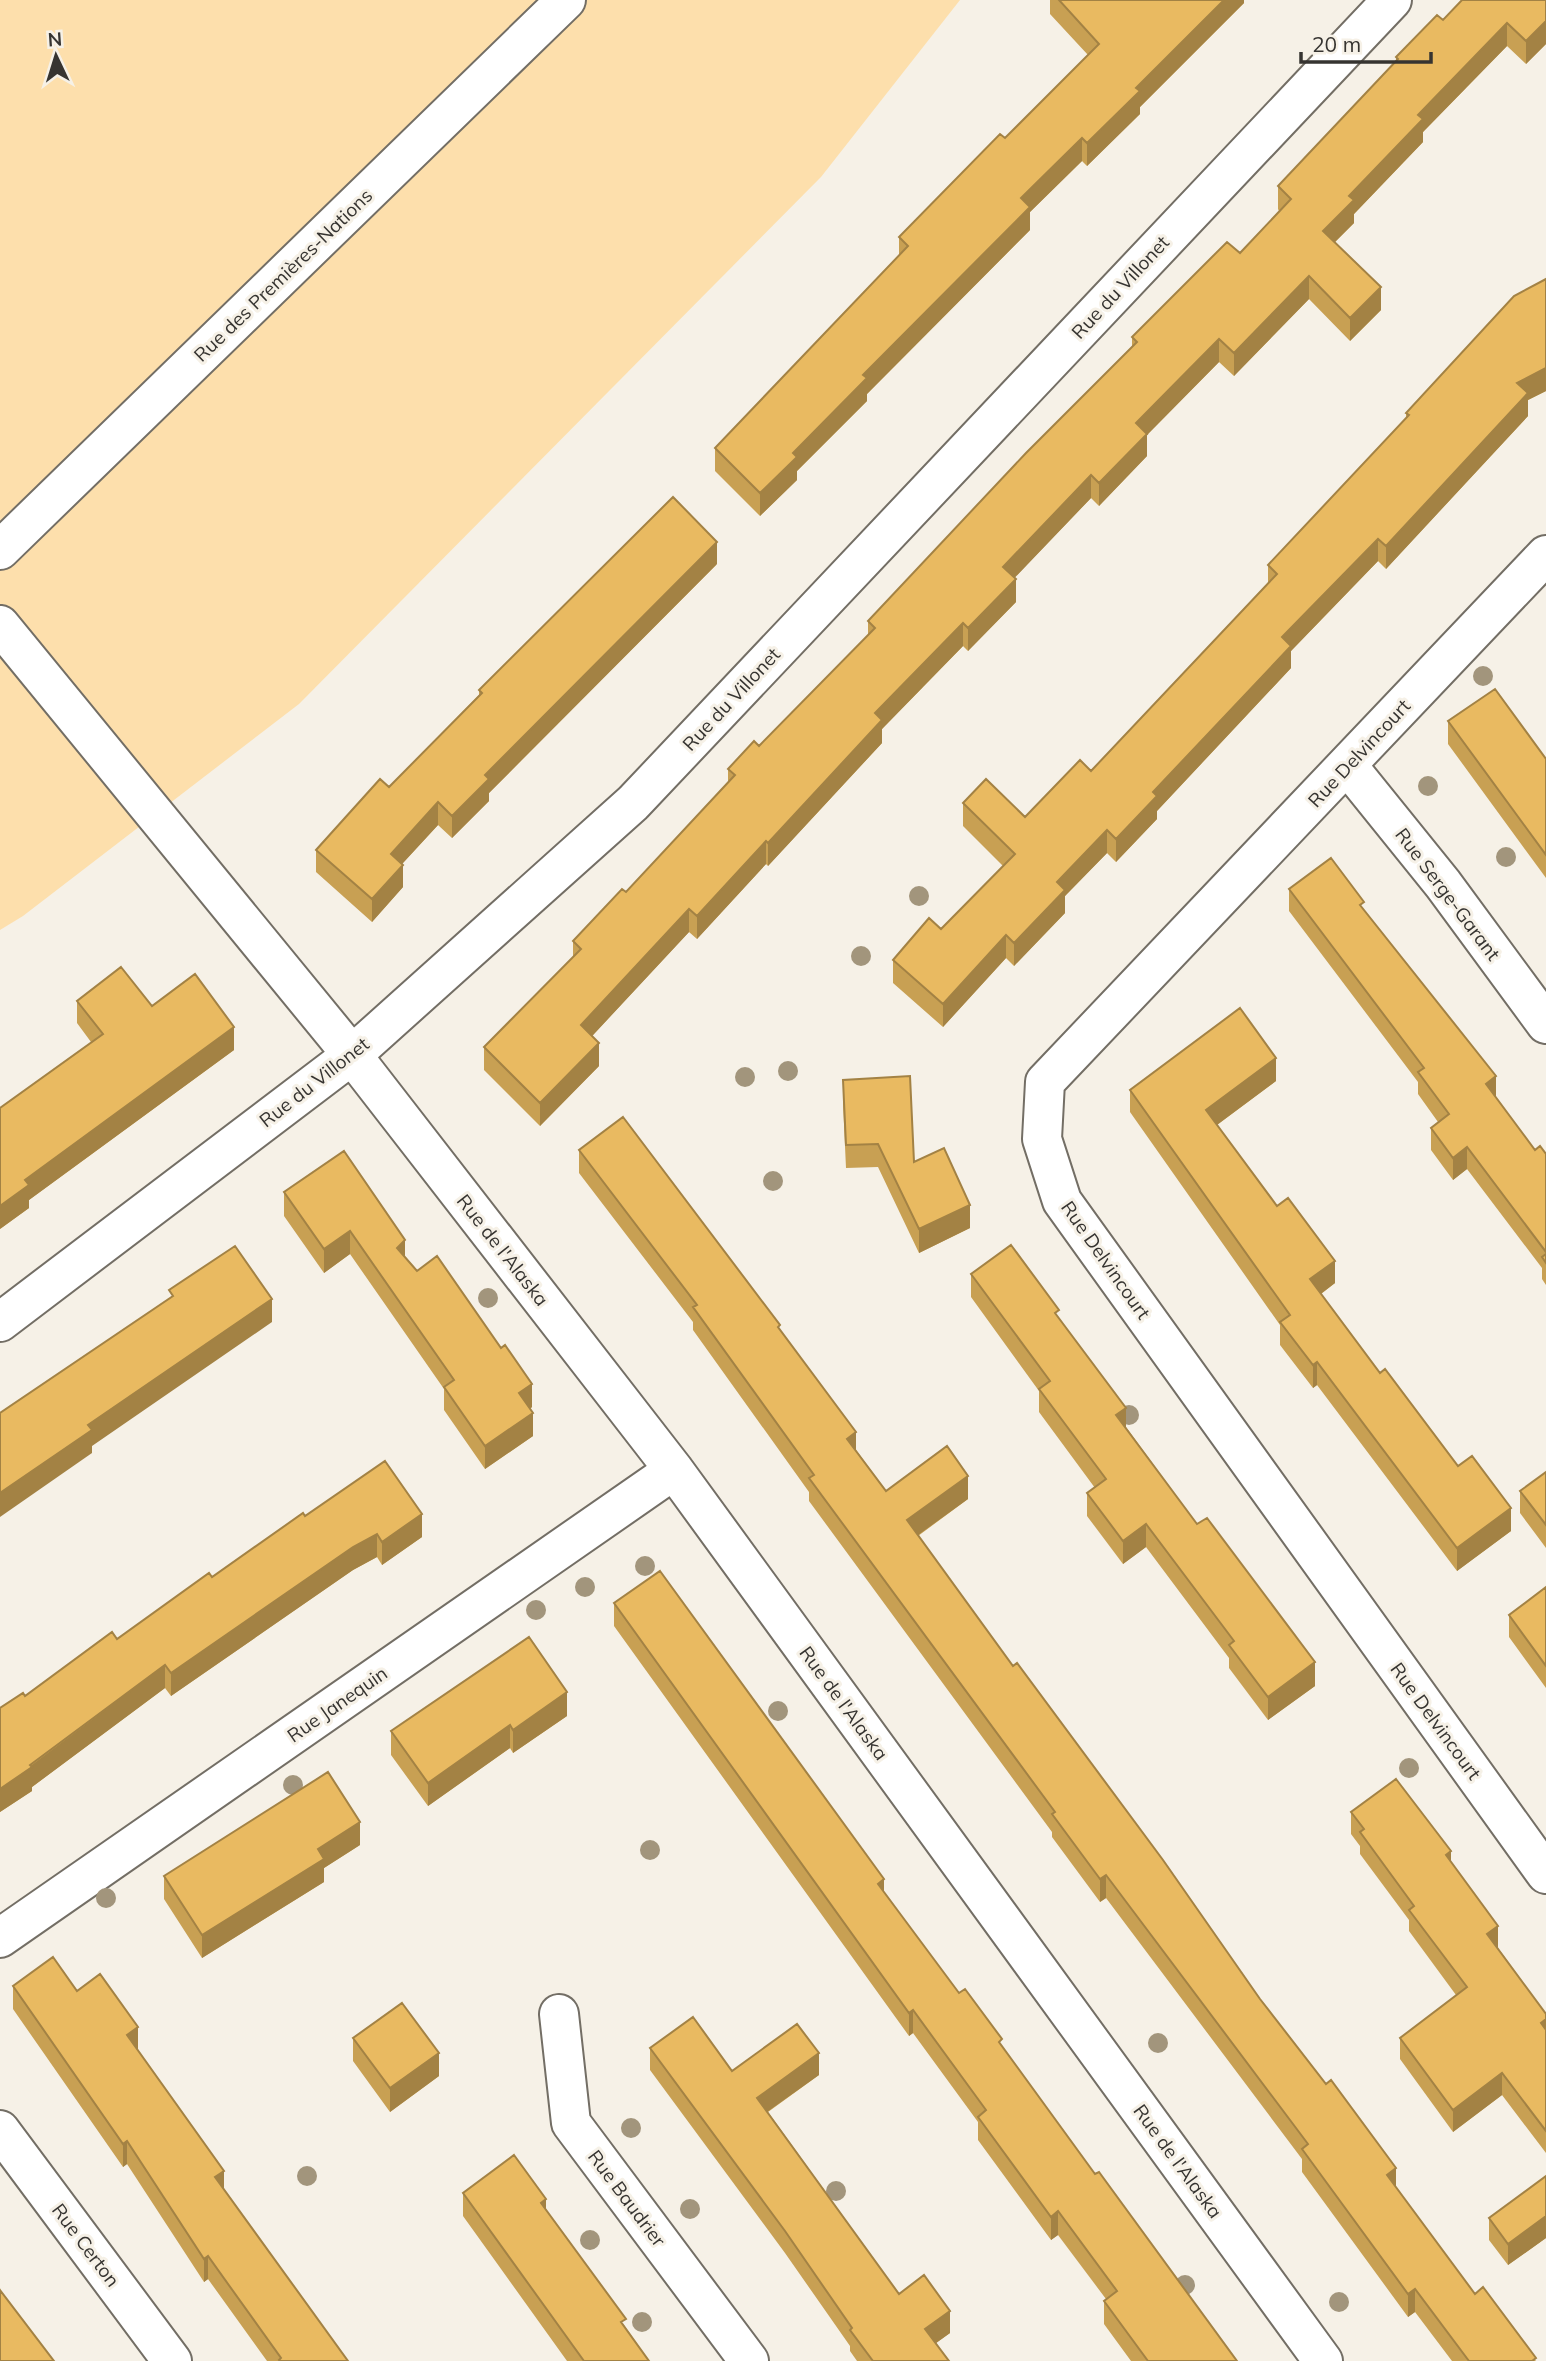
<svg xmlns="http://www.w3.org/2000/svg" width="1546" height="2361" font-family="Mulish,sans-serif">
	<style>
		.green { fill: #fddfac }
		.lines { fill: none; stroke-linecap: round; stroke-linejoin: round }
		.street-casing { stroke: #736e65; stroke-width: 42 }
		.street { stroke: #fff; stroke-width: 38 }
		.tree { fill: #a2957c }
		.wall { fill: #c8a053 }
		.shaded-wall { fill: #a38244 }
		.building { fill: #e9ba61; stroke: #a38244; stroke-width: 2 }
		.labels { text-anchor: middle; stroke-width: 6; stroke-linejoin: round; paint-order: stroke }
		.street-label { font-size: 19px; fill: #363431; stroke: #f6f1e7 }
	</style>
	<rect width="100%" height="100%" fill="#f6f1e7"/>
	<path class="green" d="M 0,0 L 960,0 L 821,177 L 299,704 L 23,916 L 0,930 Z"/>
	<g class="lines">
		<g class="street-casing">
			<path id="street" d="M 0,550 L 566,0
				M 1546,555 L 1045,1082 L 1042,1139 L 1062,1201 L 1546,1874
				M 0,625 L 352,1055 L 674,1470 L 1323,2361
				M 1347,765 L 1443,884 L 1546,1024
				M 0,1322 L 352,1055 L 633,803 L 1392,0
				M 0,1938 L 674,1470
				M 559,2014 L 571,2123 L 749,2361
				M 0,2130 L 172,2361"/>
		</g>
		<use href="#street" class="street"/>
	</g>
	<g class="tree">
		<circle cx="1483" cy="676" r="10"/>
		<circle cx="1428" cy="786" r="10"/>
		<circle cx="1506" cy="857" r="10"/>
		<circle cx="919" cy="896" r="10"/>
		<circle cx="861" cy="956" r="10"/>
		<circle cx="788" cy="1071" r="10"/>
		<circle cx="745" cy="1077" r="10"/>
		<circle cx="773" cy="1181" r="10"/>
		<circle cx="488" cy="1298" r="10"/>
		<circle cx="1129" cy="1415" r="10"/>
		<circle cx="645" cy="1566" r="10"/>
		<circle cx="585" cy="1587" r="10"/>
		<circle cx="536" cy="1610" r="10"/>
		<circle cx="778" cy="1711" r="10"/>
		<circle cx="1409" cy="1768" r="10"/>
		<circle cx="293" cy="1785" r="10"/>
		<circle cx="650" cy="1850" r="10"/>
		<circle cx="106" cy="1898" r="10"/>
		<circle cx="1158" cy="2043" r="10"/>
		<circle cx="631" cy="2128" r="10"/>
		<circle cx="307" cy="2176" r="10"/>
		<circle cx="836" cy="2191" r="10"/>
		<circle cx="690" cy="2209" r="10"/>
		<circle cx="590" cy="2240" r="10"/>
		<circle cx="1185" cy="2285" r="10"/>
		<circle cx="1339" cy="2302" r="10"/>
		<circle cx="642" cy="2322" r="10"/>
	</g>
	<path class="wall" d="M 1050,0 L 1244,0 L 1244,3 L 1140,107 L 1140,114 L 1087,166 L 1082,161 L 1030,212 L 1030,230 L 867,394 L 867,401 L 797,471 L 797,480 L 760,516 L 715,471 L 715,448 L 899,255 L 899,237 L 1005,138 L 1088,55 L 1050,14 Z
		M 1546,0 L 1546,44 L 1526,64 L 1507,46 L 1423,132 L 1423,142 L 1354,214 L 1354,223 L 1335,242 L 1381,310 L 1350,341 L 1309,299 L 1234,376 L 1219,362 L 1147,435 L 1147,456 L 1099,506 L 1091,498 L 1014,578 L 1016,602 L 968,651 L 963,646 L 882,729 L 882,743 L 768,866 L 766,864 L 697,939 L 689,932 L 592,1036 L 599,1066 L 540,1126 L 484,1070 L 484,1047 L 573,957 L 573,941 L 626,892 L 728,782 L 728,769 L 759,746 L 868,635 L 868,621 L 1132,347 L 1132,337 L 1240,253 L 1279,211 L 1278,209 L 1278,186 L 1396,61 L 1396,57 L 1443,20 Z
		M 1546,279 L 1546,391 L 1528,400 L 1528,416 L 1386,569 L 1378,561 L 1291,651 L 1291,668 L 1157,811 L 1157,819 L 1116,862 L 1107,853 L 1065,896 L 1065,913 L 1014,966 L 1006,958 L 943,1027 L 893,983 L 893,960 L 941,929 L 1003,866 L 963,826 L 963,803 L 1025,817 L 1091,771 L 1268,583 L 1268,565 L 1406,419 L 1406,413 Z
		M 717,564 L 489,793 L 489,801 L 452,838 L 438,825 L 402,864 L 403,887 L 372,922 L 316,872 L 316,850 L 389,787 L 479,695 L 479,690 Z
		M 1448,721 L 1546,759 L 1546,878 L 1448,744 Z
		M 1289,889 L 1364,910 L 1496,1098 L 1535,1150 L 1546,1154 L 1546,1285 L 1542,1279 L 1542,1268 L 1467,1169 L 1453,1180 L 1431,1150 L 1431,1128 L 1438,1122 L 1418,1094 L 1418,1082 L 1289,911 Z
		M 77,1001 L 152,1006 L 234,1050 L 29,1200 L 29,1208 L 0,1229 L 91,1042 L 77,1023 Z
		M 843,1080 L 914,1162 L 970,1228 L 919,1253 L 878,1167 L 846,1168 L 843,1103 Z
		M 1276,1081 L 1217,1125 L 1335,1283 L 1321,1294 L 1380,1373 L 1511,1531 L 1457,1571 L 1317,1385 L 1313,1388 L 1280,1345 L 1280,1325 L 1130,1112 L 1130,1090 Z
		M 579,1150 L 780,1331 L 856,1450 L 886,1491 L 968,1499 L 918,1536 L 1013,1666 L 1260,1999 L 1396,2187 L 1475,2294 L 1536,2361 L 1452,2361 L 1415,2312 L 1408,2317 L 1302,2172 L 1302,2159 L 1106,1898 L 1100,1902 L 1052,1837 L 1052,1832 L 809,1501 L 809,1492 L 693,1330 L 693,1322 L 579,1173 Z
		M 284,1192 L 405,1257 L 532,1407 L 530,1409 L 533,1436 L 485,1469 L 444,1410 L 444,1389 L 350,1254 L 324,1273 L 284,1216 Z
		M 971,1274 L 1059,1319 L 1126,1427 L 1315,1686 L 1268,1720 L 1229,1668 L 1229,1658 L 1146,1547 L 1123,1564 L 1087,1516 L 1087,1493 L 1095,1488 L 1039,1412 L 1039,1391 L 971,1297 Z
		M 1546,1472 L 1546,1548 L 1520,1513 L 1520,1491 Z
		M 305,1516 L 422,1537 L 382,1565 L 377,1557 L 353,1570 L 171,1696 L 165,1688 L 32,1787 L 32,1791 L 0,1812 L 0,1708 L 25,1696 L 117,1639 Z
		M 1546,1587 L 1546,1688 L 1509,1637 L 1509,1615 Z
		M 614,1603 L 884,1893 L 959,1993 L 1002,2046 L 1095,2174 L 1237,2361 L 1131,2361 L 1104,2324 L 1104,2301 L 1106,2299 L 1058,2235 L 1051,2240 L 978,2140 L 978,2122 L 913,2033 L 909,2036 L 614,1626 Z
		M 567,1716 L 513,1753 L 510,1748 L 428,1806 L 391,1755 L 391,1731 Z
		M 1351,1812 L 1451,1863 L 1498,1948 L 1546,2014 L 1546,2153 L 1502,2095 L 1453,2132 L 1400,2059 L 1400,2038 L 1456,1995 L 1409,1931 L 1409,1920 L 1360,1854 L 1360,1846 L 1351,1834 Z
		M 360,1845 L 324,1868 L 324,1882 L 202,1958 L 164,1899 L 164,1876 Z
		M 13,1986 L 77,1991 L 138,2050 L 224,2189 L 348,2361 L 267,2361 L 208,2279 L 204,2282 L 127,2164 L 123,2167 L 13,2009 Z
		M 353,2038 L 439,2076 L 390,2112 L 353,2061 Z
		M 650,2048 L 732,2071 L 819,2075 L 768,2112 L 899,2294 L 950,2333 L 936,2343 L 949,2361 L 857,2361 L 850,2351 L 850,2346 L 785,2253 L 650,2070 Z
		M 1546,2176 L 1546,2238 L 1508,2265 L 1489,2240 L 1489,2218 Z
		M 463,2193 L 546,2210 L 626,2328 L 649,2361 L 567,2361 L 463,2216 Z"/>
	<path class="shaded-wall" d="M 1224,0 L 1244,0 L 1244,3 L 1140,107 L 1140,114 L 1087,166 L 1087,143 L 1136,88 Z
		M 1546,21 L 1546,44 L 1526,64 L 1526,41 Z
		M 1507,23 L 1507,46 L 1423,132 L 1423,142 L 1354,214 L 1354,223 L 1323,254 L 1323,231 L 1349,196 L 1418,115 Z
		M 1082,138 L 1082,161 L 1030,212 L 1030,230 L 867,394 L 867,401 L 797,471 L 797,480 L 760,516 L 760,493 L 793,453 L 1021,198 Z
		M 1309,276 L 1309,299 L 1234,376 L 1234,353 Z
		M 1381,287 L 1381,310 L 1350,341 L 1350,318 Z
		M 1219,339 L 1219,362 L 1147,435 L 1147,456 L 1099,506 L 1099,483 L 1136,423 Z
		M 1546,368 L 1546,391 L 1528,400 L 1528,416 L 1386,569 L 1386,546 L 1517,383 Z
		M 1091,475 L 1091,498 L 1003,590 L 1003,567 Z
		M 1378,539 L 1378,561 L 1291,651 L 1291,668 L 1157,811 L 1157,819 L 1116,862 L 1116,839 L 1153,792 L 1282,637 Z
		M 717,542 L 717,564 L 489,793 L 489,801 L 452,838 L 452,816 L 485,775 Z
		M 1016,579 L 1016,602 L 968,651 L 968,628 Z
		M 963,623 L 963,646 L 882,729 L 882,743 L 768,866 L 768,843 L 875,713 Z
		M 438,802 L 438,825 L 391,876 L 391,854 Z
		M 1107,830 L 1107,853 L 1065,896 L 1065,913 L 1014,966 L 1014,943 L 1057,882 Z
		M 766,841 L 766,864 L 697,939 L 697,916 Z
		M 403,865 L 403,887 L 372,922 L 372,899 Z
		M 689,909 L 689,932 L 581,1048 L 581,1025 Z
		M 1006,935 L 1006,958 L 943,1027 L 943,1004 Z
		M 234,1027 L 234,1050 L 29,1200 L 29,1208 L 0,1229 L 0,1206 L 25,1180 Z
		M 599,1043 L 599,1066 L 540,1126 L 540,1103 Z
		M 1276,1058 L 1276,1081 L 1206,1133 L 1206,1110 Z
		M 1496,1076 L 1496,1098 L 1486,1084 Z
		M 1467,1147 L 1467,1169 L 1453,1180 L 1453,1158 Z
		M 970,1205 L 970,1228 L 919,1253 L 919,1229 Z
		M 350,1231 L 350,1254 L 324,1273 L 324,1249 Z
		M 405,1240 L 405,1263 L 397,1248 Z
		M 1335,1261 L 1335,1283 L 1310,1302 L 1310,1279 Z
		M 272,1299 L 272,1322 L 92,1446 L 92,1453 L 0,1517 L 0,1493 L 88,1425 Z
		M 1317,1362 L 1317,1385 L 1313,1388 L 1313,1365 Z
		M 532,1384 L 532,1407 L 519,1416 L 519,1393 Z
		M 1126,1408 L 1126,1431 L 1116,1415 Z
		M 533,1413 L 533,1436 L 485,1469 L 485,1446 Z
		M 856,1432 L 856,1455 L 847,1439 Z
		M 968,1476 L 968,1499 L 907,1543 L 907,1520 Z
		M 1511,1508 L 1511,1531 L 1457,1571 L 1457,1548 Z
		M 422,1514 L 422,1537 L 382,1565 L 382,1542 Z
		M 1146,1524 L 1146,1547 L 1123,1564 L 1123,1541 Z
		M 377,1534 L 377,1557 L 353,1570 L 171,1696 L 171,1673 L 353,1547 Z
		M 1315,1662 L 1315,1686 L 1268,1720 L 1268,1697 Z
		M 165,1665 L 165,1688 L 32,1787 L 32,1791 L 0,1812 L 0,1789 Z
		M 567,1692 L 567,1716 L 513,1753 L 513,1730 Z
		M 510,1725 L 510,1748 L 428,1806 L 428,1783 Z
		M 360,1822 L 360,1845 L 324,1868 L 324,1882 L 202,1958 L 202,1935 L 318,1849 Z
		M 1451,1851 L 1451,1873 L 1446,1855 Z
		M 1106,1875 L 1106,1898 L 1100,1902 L 1100,1879 Z
		M 884,1879 L 884,1903 L 878,1884 Z
		M 1498,1926 L 1498,1948 L 1487,1934 Z
		M 913,2010 L 913,2033 L 909,2036 L 909,2013 Z
		M 1546,2019 L 1546,2041 L 1541,2023 Z
		M 138,2027 L 138,2050 L 127,2058 L 127,2035 Z
		M 439,2053 L 439,2076 L 390,2112 L 390,2088 Z
		M 819,2053 L 819,2075 L 757,2119 L 757,2098 Z
		M 1502,2073 L 1502,2095 L 1453,2132 L 1453,2110 Z
		M 127,2141 L 127,2164 L 123,2167 L 123,2144 Z
		M 1396,2168 L 1396,2191 L 1387,2175 Z
		M 224,2171 L 224,2194 L 215,2177 Z
		M 546,2199 L 546,2222 L 541,2203 Z
		M 1058,2211 L 1058,2235 L 1051,2240 L 1051,2217 Z
		M 1546,2216 L 1546,2238 L 1508,2265 L 1508,2244 Z
		M 208,2256 L 208,2279 L 204,2282 L 204,2259 Z
		M 1415,2289 L 1415,2312 L 1408,2317 L 1408,2294 Z
		M 950,2311 L 950,2333 L 925,2351 L 925,2329 Z"/>
	<path class="building" d="M 1059,0 L 1224,0 L 1136,88 L 1140,91 L 1087,143 L 1082,138 L 1021,198 L 1030,207 L 863,375 L 867,378 L 793,453 L 797,457 L 760,493 L 715,448 L 908,246 L 899,237 L 1000,134 L 1005,138 L 1099,44 Z
		M 1462,0 L 1546,0 L 1546,21 L 1526,41 L 1507,23 L 1418,115 L 1423,119 L 1349,196 L 1354,200 L 1323,231 L 1381,287 L 1350,318 L 1309,276 L 1234,353 L 1219,339 L 1136,423 L 1147,434 L 1099,483 L 1091,475 L 1003,567 L 1016,579 L 968,628 L 963,623 L 875,713 L 882,720 L 768,843 L 766,841 L 697,916 L 689,909 L 581,1025 L 599,1043 L 540,1103 L 484,1047 L 581,949 L 573,941 L 622,889 L 626,892 L 735,775 L 728,769 L 754,741 L 759,746 L 875,628 L 868,621 L 1026,453 L 1137,342 L 1132,337 L 1227,242 L 1240,253 L 1291,199 L 1278,186 L 1398,59 L 1396,57 L 1437,15 L 1443,20 Z
		M 1546,279 L 1546,368 L 1517,383 L 1528,393 L 1386,546 L 1378,539 L 1282,637 L 1291,646 L 1153,792 L 1157,796 L 1116,839 L 1107,830 L 1057,882 L 1065,890 L 1014,943 L 1006,935 L 943,1004 L 893,960 L 929,918 L 941,929 L 1015,854 L 963,803 L 986,779 L 1025,817 L 1080,760 L 1091,771 L 1277,574 L 1268,565 L 1409,415 L 1406,413 L 1514,296 Z
		M 673,497 L 717,542 L 485,775 L 489,779 L 452,816 L 438,802 L 391,854 L 403,865 L 372,899 L 316,850 L 380,779 L 389,787 L 482,693 L 479,690 Z
		M 1495,689 L 1546,759 L 1546,855 L 1448,721 Z
		M 1331,858 L 1364,902 L 1360,905 L 1496,1076 L 1486,1084 L 1535,1150 L 1540,1146 L 1546,1154 L 1546,1252 L 1467,1147 L 1453,1158 L 1431,1128 L 1449,1114 L 1418,1072 L 1424,1068 L 1289,889 Z
		M 121,967 L 152,1006 L 195,974 L 234,1027 L 25,1180 L 29,1185 L 0,1206 L 0,1108 L 103,1034 L 77,1001 Z
		M 1240,1008 L 1276,1058 L 1206,1110 L 1277,1206 L 1288,1198 L 1335,1261 L 1310,1279 L 1380,1373 L 1385,1369 L 1458,1466 L 1472,1456 L 1511,1508 L 1457,1548 L 1317,1362 L 1313,1365 L 1280,1322 L 1290,1315 L 1130,1090 Z
		M 910,1076 L 914,1162 L 944,1148 L 970,1205 L 919,1229 L 878,1144 L 846,1145 L 843,1080 Z
		M 623,1117 L 780,1325 L 778,1327 L 856,1432 L 847,1439 L 886,1491 L 947,1446 L 968,1476 L 907,1520 L 1013,1666 L 1017,1663 L 1163,1860 L 1260,1999 L 1326,2084 L 1331,2080 L 1396,2168 L 1387,2175 L 1475,2294 L 1483,2287 L 1536,2358 L 1532,2361 L 1469,2361 L 1415,2289 L 1408,2294 L 1302,2149 L 1308,2144 L 1106,1875 L 1100,1879 L 1052,1814 L 1055,1812 L 809,1478 L 814,1475 L 693,1307 L 697,1305 L 579,1150 Z
		M 344,1151 L 405,1240 L 397,1248 L 417,1271 L 437,1256 L 501,1348 L 505,1345 L 532,1384 L 519,1393 L 533,1413 L 485,1446 L 444,1387 L 454,1380 L 350,1231 L 324,1249 L 284,1192 Z
		M 1011,1245 L 1059,1310 L 1055,1313 L 1126,1408 L 1116,1415 L 1197,1524 L 1207,1518 L 1315,1662 L 1268,1697 L 1229,1645 L 1234,1641 L 1146,1524 L 1123,1541 L 1087,1493 L 1106,1479 L 1039,1389 L 1050,1381 L 971,1274 Z
		M 235,1246 L 272,1299 L 88,1425 L 92,1430 L 0,1493 L 0,1413 L 173,1296 L 169,1290 Z
		M 1546,1254 L 1546,1263 L 1542,1257 Z
		M 385,1461 L 422,1514 L 382,1542 L 377,1534 L 353,1547 L 171,1673 L 165,1665 L 30,1765 L 32,1767 L 0,1789 L 0,1708 L 23,1693 L 25,1696 L 112,1632 L 117,1639 L 209,1573 L 212,1577 L 303,1513 L 305,1516 Z
		M 1546,1472 L 1546,1525 L 1520,1491 Z
		M 660,1571 L 884,1879 L 878,1884 L 959,1993 L 965,1989 L 1002,2039 L 999,2042 L 1095,2174 L 1099,2172 L 1237,2361 L 1148,2361 L 1104,2301 L 1117,2291 L 1058,2211 L 1051,2217 L 978,2117 L 986,2110 L 913,2010 L 909,2013 L 614,1603 Z
		M 1546,1587 L 1546,1666 L 1509,1615 Z
		M 529,1637 L 567,1692 L 513,1730 L 510,1725 L 428,1783 L 391,1731 Z
		M 328,1772 L 360,1822 L 318,1849 L 324,1859 L 202,1935 L 164,1876 Z
		M 1396,1779 L 1451,1851 L 1446,1855 L 1498,1926 L 1487,1934 L 1546,2014 L 1546,2019 L 1541,2023 L 1546,2030 L 1546,2131 L 1502,2073 L 1453,2110 L 1400,2038 L 1467,1987 L 1409,1910 L 1414,1906 L 1360,1832 L 1364,1829 L 1351,1812 Z
		M 53,1957 L 77,1991 L 100,1974 L 138,2027 L 127,2035 L 224,2171 L 215,2177 L 348,2361 L 280,2361 L 279,2360 L 281,2358 L 208,2256 L 204,2259 L 127,2141 L 123,2144 L 13,1986 Z
		M 402,2003 L 439,2053 L 390,2088 L 353,2038 Z
		M 693,2017 L 732,2071 L 797,2024 L 819,2053 L 757,2098 L 899,2294 L 924,2275 L 950,2311 L 925,2329 L 949,2361 L 873,2361 L 850,2330 L 852,2328 L 785,2231 L 650,2048 Z
		M 514,2155 L 546,2199 L 541,2203 L 626,2319 L 621,2322 L 649,2361 L 584,2361 L 463,2193 Z
		M 1546,2176 L 1546,2216 L 1508,2244 L 1489,2218 Z
		M 0,2290 L 54,2361 L 0,2361 Z"/>
	<g class="labels">
		<g class="street-label">
			<text transform="translate(283 275) rotate(-44)" y="7">Rue des Premières-Nations</text>
			<text transform="translate(1120 287) rotate(-47)" y="7">Rue du Villonet</text>
			<text transform="translate(731 699) rotate(-47)" y="7">Rue du Villonet</text>
			<text transform="translate(1359 753) rotate(-47)" y="7">Rue Delvincourt</text>
			<text transform="translate(1448 894) rotate(53)" y="7">Rue Serge-Garant</text>
			<text transform="translate(314 1082) rotate(-38)" y="7">Rue du Villonet</text>
			<text transform="translate(503 1250) rotate(52)" y="7">Rue de l'Alaska</text>
			<text transform="translate(1106 1260) rotate(55)" y="7">Rue Delvincourt</text>
			<text transform="translate(844 1703) rotate(54)" y="7">Rue de l'Alaska</text>
			<text transform="translate(337 1704) rotate(-35)" y="7">Rue Janequin</text>
			<text transform="translate(1436 1721) rotate(54)" y="7">Rue Delvincourt</text>
			<text transform="translate(1178 2161) rotate(54)" y="7">Rue de l'Alaska</text>
			<text transform="translate(627 2198) rotate(53)" y="7">Rue Baudrier</text>
			<text transform="translate(86 2245) rotate(53)" y="7">Rue Certon</text>
		</g>
	</g>
	<g transform="translate(56 56) rotate(356)" stroke="#f6f1e7" stroke-width="5" paint-order="stroke">
	<path d="M0-5L12 26L0 18L-12 26Z" fill="#363431"/>
	<text y="-10" font-size="19" font-weight="bold" text-anchor="middle" fill="#363431">N</text>
	</g>
	<path d="M1301 52v10h130v-10" fill="none" stroke="#363431" stroke-width="3.5"/>
	<text x="1312" y="52" font-size="21" fill="#363431" stroke="#f6f1e7" stroke-width="5" paint-order="stroke">20 m</text>
</svg>
